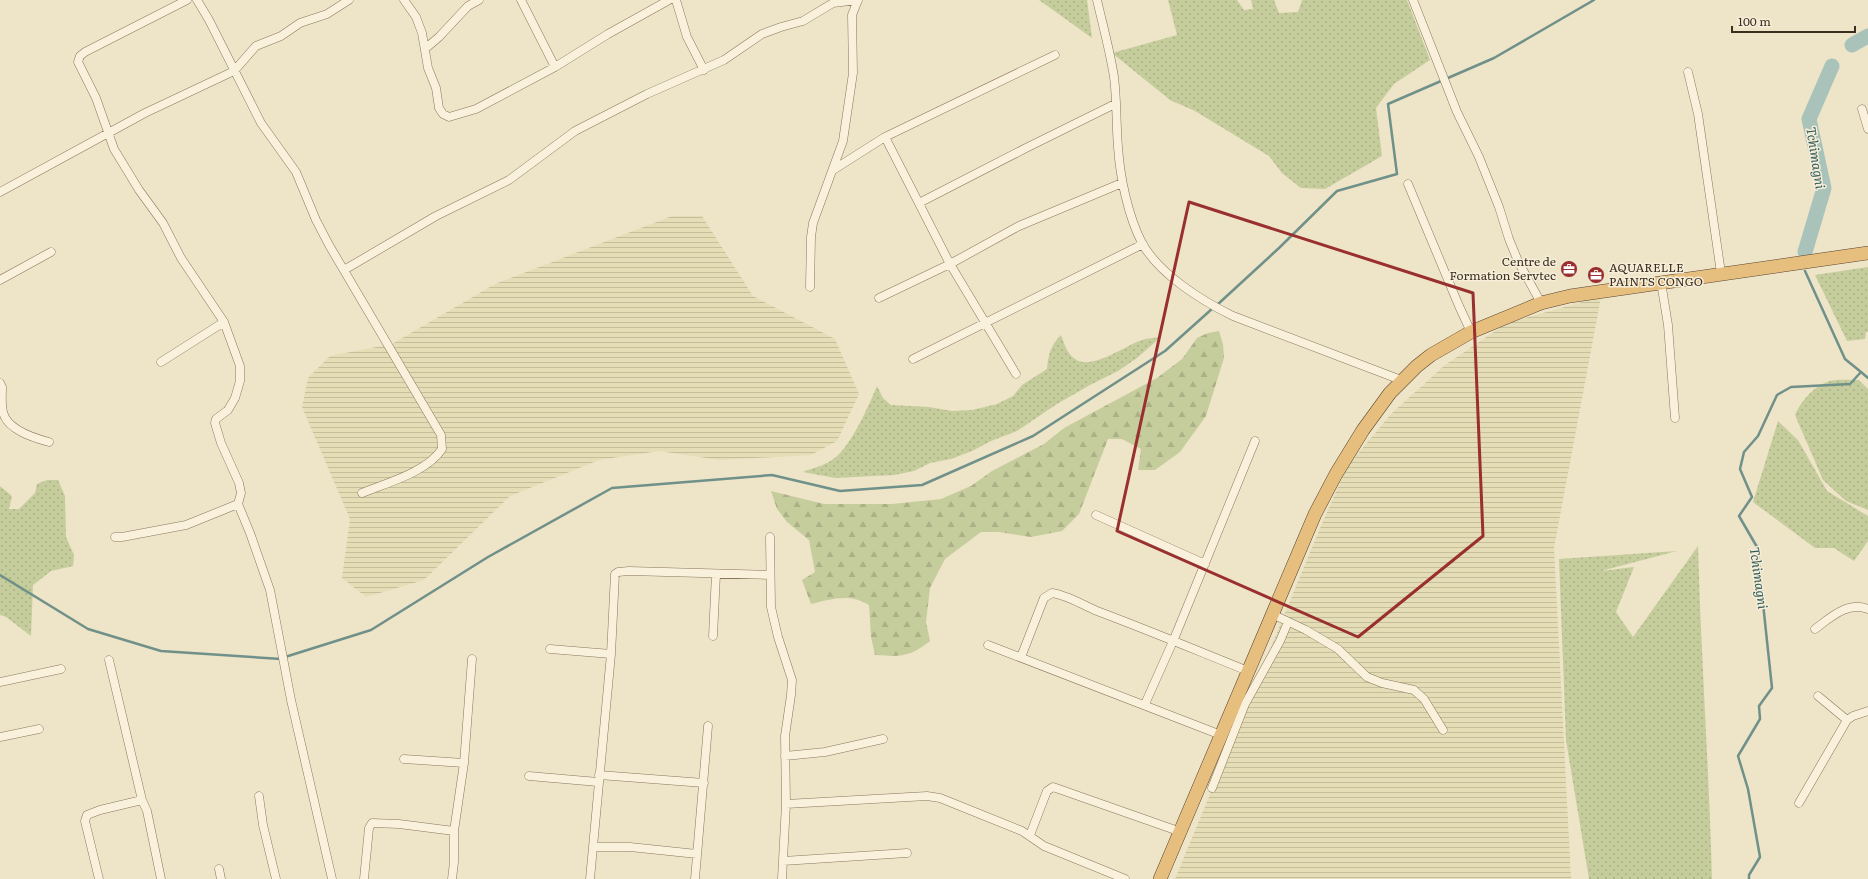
<svg xmlns="http://www.w3.org/2000/svg" width="1868" height="879" font-family="Literata,serif">
	<style>
		.farmland { fill: url(#farmland-rules) }
		.grass { fill: url(#grass-dots) }
		.forest { fill: url(#forest-firs) }
		.lines { fill: none; stroke-linecap: round; stroke-linejoin: round }
		.stream { stroke: #6f9189; stroke-width: 2.5 }
		.river { stroke: #a9c3bb; stroke-width: 15 }
		.minor-casing { stroke: #8b765d; stroke-width: 9 }
		.trunk-casing { stroke: #594431; stroke-width: 14 }
		.minor { stroke: #f9f1dc; stroke-width: 8 }
		.trunk { stroke: #e6bf7f; stroke-width: 13 }
		.marked { fill: none; stroke: #992f2e; stroke-width: 3; stroke-linejoin: round }
		.labels { text-anchor: middle; stroke-width: 3; stroke-linejoin: round; paint-order: stroke }
		.poi-label { font-size: 12px; fill: #3b2e21; stroke: #f6eed8; text-anchor: end }
		.water-label { font-size: 13px; font-style: italic; fill: #305b59; stroke: #f6eed8 }
	</style>
	<defs>
		<pattern id="farmland-rules" width="6" height="5" patternUnits="userSpaceOnUse"><rect width="6" height="5" fill="#e4ddb6"/><path d="M0 2.5h6" fill="none" stroke="#c4be9c"/></pattern>
		<pattern id="grass-dots" width="8" height="8" patternUnits="userSpaceOnUse"><rect width="8" height="8" fill="#c6cd9c"/><path d="M2 2h.1M6 6h.1" fill="none" stroke="#abb086" stroke-width="1.8" stroke-linecap="round"/></pattern>
		<pattern id="forest-firs" width="22" height="20" patternUnits="userSpaceOnUse"><rect width="22" height="20" fill="#c6cd9c"/><path d="M5 1l3.5 6h-7zM16 11l3.5 6h-7z" fill="#abb086"/></pattern>
	</defs>
	<rect width="100%" height="100%" fill="#eee4c8"/>
	<path class="farmland" d="M 672,216 L 702,216 L 753,296 L 835,339 L 859,394 L 837,441 L 811,455 L 720,460 L 659,451 L 599,460 L 510,496 L 424,580 L 366,597 L 342,578 L 350,519 L 302,407 L 308,378 L 330,356 L 392,344 L 495,284 Z
		M 1601,297 L 1554,548 L 1571,879 L 1175,879 L 1321,526 L 1347,467 L 1391,414 L 1445,365 L 1507,323 Z"/>
	<path class="grass" d="M 1039,0 L 1087,0 L 1092,38 Z
		M 1168,0 L 1237,0 L 1244,10 L 1253,9 L 1251,0 L 1274,0 L 1279,13 L 1298,12 L 1302,0 L 1407,0 L 1430,60 L 1394,84 L 1376,108 L 1382,156 L 1325,189 L 1301,188 L 1282,173 L 1269,156 L 1195,111 L 1170,100 L 1112,53 L 1177,35 Z
		M 1868,267 L 1868,332 L 1866,332 L 1865,339 L 1847,341 L 1815,275 Z
		M 1061,335 C 1064,343 1067,354 1075,359 C 1092,371 1126,345 1142,340 C 1148,338 1155,338 1161,337 L 1137,358 L 1118,371 L 1090,385 L 1057,404 L 1017,431 L 991,441 L 972,451 L 951,459 L 930,463 L 914,471 L 894,475 L 835,478 L 803,472 C 812,468 824,466 832,460 C 850,449 869,405 877,386 L 883,398 L 891,405 L 929,407 L 952,411 L 972,410 L 997,404 L 1013,396 L 1022,385 L 1047,369 C 1048,355 1051,345 1061,335 Z
		M 1859,380 L 1868,389 L 1868,510 L 1846,501 L 1823,480 L 1795,415 C 1801,401 1815,385 1830,381 C 1838,379 1850,380 1859,380 Z
		M 1778,421 L 1798,440 L 1827,491 L 1868,516 L 1868,541 L 1854,561 L 1834,548 L 1815,548 L 1753,502 Z
		M 47,480 L 58,480 L 65,496 L 66,537 L 74,555 L 73,566 L 51,571 L 33,585 L 31,636 L 6,617 L 0,615 L 0,486 L 12,496 L 9,509 L 19,509 L 35,493 L 37,484 Z
		M 1698,546 C 1701,657 1709,768 1712,879 L 1589,879 L 1566,740 L 1559,559 L 1677,551 L 1601,571 L 1634,567 L 1616,612 L 1633,637 Z"/>
	<path class="forest" d="M 1219,331 L 1223,344 L 1224,358 L 1206,416 L 1180,452 L 1155,470 L 1138,470 L 1141,449 L 1122,439 L 1108,439 L 1079,514 L 1062,531 L 1031,537 L 999,532 L 981,532 L 945,559 L 930,588 L 926,622 L 930,641 C 910,657 900,657 875,655 L 871,637 L 869,605 C 849,593 832,599 811,604 L 802,580 L 815,572 L 809,540 L 787,522 L 777,509 L 771,491 L 824,504 L 892,504 L 941,499 L 971,486 L 992,471 L 1044,444 L 1064,428 L 1157,378 L 1182,359 L 1197,338 L 1208,333 Z"/>
	<g class="lines">
		<path class="stream" d="M 1217,305 L 1279,248 L 1337,191 L 1397,174 L 1388,104 L 1494,58 L 1594,0
			M 1861,372 L 1868,378
			M 0,575 L 88,629 L 161,651 L 281,659
			M 285,657 L 371,630 L 488,557 L 612,488 L 772,475 L 840,491 L 922,485 L 1033,436 L 1165,351 L 1213,308
			M 1749,879 L 1749,875 L 1760,857 L 1748,789 L 1738,756 L 1760,719 L 1759,706 L 1772,688 L 1757,547 L 1739,516 L 1752,497 L 1740,469 L 1744,452 L 1758,436 L 1777,395 L 1791,387 L 1850,384 L 1861,372 L 1845,359 L 1805,271"/>
		<path class="river" d="M 1852,45 L 1868,36
			M 1805,252 L 1824,188 L 1809,119 L 1832,66"/>
		<g class="minor-casing">
			<path id="minor" d="M 187,0 L 85,52 L 80,56 L 78,62 L 96,98 L 114,149 L 139,190 L 163,223 L 181,258 L 224,322 L 240,366 L 240,381 L 235,398 L 228,410 L 216,419 L 215,423 L 221,443 L 239,483 L 241,493 L 238,504 L 250,533 L 270,590 L 291,700 L 332,879
				M 197,0 L 209,20 L 261,123 L 296,172 L 316,220 L 329,245 L 441,435 L 442,449 C 427,472 387,483 362,493
				M 404,0 L 416,17 L 422,33 L 428,68 L 436,88 L 439,108 L 443,114 L 449,117 L 476,109 L 555,67 L 608,34 L 669,0
				M 521,0 L 555,67
				M 676,0 L 687,37 L 704,70
				M 1097,0 C 1103,26 1110,51 1114,77 C 1117,100 1116,124 1118,147 C 1120,177 1128,216 1142,243 C 1159,274 1202,301 1233,316 L 1401,380
				M 1413,0 L 1457,112 L 1479,157 L 1499,207 L 1509,239 L 1518,261 L 1541,303
				M 426,48 L 439,37 L 468,6 L 479,0
				M 1688,72 L 1698,114 L 1721,273
				M 1862,109 L 1868,129
				M 885,137 L 950,264 L 1016,374
				M 833,170 L 885,137 L 1055,55
				M 1408,184 L 1459,306 L 1471,332
				M 0,192 L 145,113 L 234,71 L 256,46 L 281,36 L 300,23 L 327,14 L 349,0
				M 919,203 L 1026,148 L 1115,104
				M 344,270 L 436,216 L 509,180 L 575,131 L 647,94 L 724,60 L 762,34 L 781,27 L 803,21 L 833,3 L 858,0
				M 0,280 L 51,252
				M 1661,282 L 1668,325 L 1675,418
				M 810,287 L 811,237 L 813,223 L 843,141 L 853,73 L 852,15 L 858,0
				M 879,298 L 950,264 L 1019,226 L 1122,183
				M 913,359 L 1143,244
				M 161,362 L 224,322
				M 0,383 L 2,387 C 2,395 1,404 3,412 C 7,430 34,438 49,442
				M 1096,515 L 1205,564
				M 115,537 L 122,537 L 186,525 L 238,504
				M 770,537 L 771,607 L 778,637 L 792,680 L 791,695 L 785,736 L 786,804 L 782,879
				M 1272,614 L 1306,630 L 1338,649 L 1367,677 L 1382,683 L 1414,690 L 1424,699 L 1443,730
				M 1815,629 C 1831,617 1848,601 1868,609
				M 713,636 L 716,574
				M 988,645 L 1221,735
				M 550,649 L 611,654
				M 1021,657 L 1044,598 L 1052,593 C 1067,595 1083,605 1097,611 C 1148,630 1198,651 1248,671
				M 109,660 L 142,800 L 147,811 L 161,879
				M 0,682 L 61,669
				M 1818,696 L 1847,720
				M 1145,704 L 1174,639 L 1255,441
				M 0,737 L 39,729
				M 785,756 L 825,752 L 883,739
				M 404,759 L 464,763
				M 599,775 L 704,783
				M 529,776 L 598,782
				M 1212,788 L 1245,704 L 1280,641 L 1288,622
				M 259,796 L 263,825 L 276,879
				M 1799,803 L 1847,720 L 1853,716 L 1868,711
				M 786,804 L 927,796 L 940,798 L 1022,831 L 1044,846 L 1125,879
				M 1030,835 L 1047,791 L 1053,787 L 1181,832
				M 593,847 L 630,847 L 697,854
				M 783,861 L 907,853
				M 219,869 L 221,879
				M 99,879 L 85,821 L 87,815 L 100,810 L 142,800
				M 364,879 L 369,828 L 372,823 L 399,824 L 454,831
				M 452,879 L 454,862 L 454,831 L 464,763 L 472,659
				M 590,879 L 611,654 L 615,574 L 618,572 L 629,571 L 770,575
				M 695,879 L 708,726"/>
		</g>
		<g class="trunk-casing">
			<path id="trunk" d="M 1160,879 L 1315,514 L 1336,474 L 1363,430 L 1390,393 L 1417,366 L 1431,355 L 1471,332 L 1541,303 L 1570,296 L 1868,253"/>
		</g>
		<use href="#minor" class="minor"/>
		<use href="#trunk" class="trunk"/>
	</g>
	<path class="marked" d="M 1189,202 L 1473,293 L 1483,536 L 1358,637 L 1117,531 Z"/>
	<defs>
		<g id="office-disc" transform="scale(0.9)"><circle r="9.5" fill="#992f2e" stroke="#f6eed8"/><path d="M-6-3h4V-5.5h4V-3h4V5H-6ZM-1-4.5V-3h2v-1.5ZM-6 0V1H6V0Z" fill="#fff"/></g>
	</defs>
	<g fill-rule="evenodd">
		<use href="#office-disc" x="1569" y="269"/>
		<use href="#office-disc" x="1596" y="275"/>
	</g>
	<g class="labels">
		<g class="poi-label">
			<text x="1556" y="266">Centre de<tspan x="1556" dy="14">Formation Servtec</tspan></text>
			<text x="1609" y="272" text-anchor="start">AQUARELLE<tspan x="1609" dy="14">PAINTS CONGO</tspan></text>
		</g>
		<g class="water-label">
			<text transform="translate(1816 158) rotate(81)" y="5">Tchimagni</text>
			<text transform="translate(1759 578) rotate(82)" y="5">Tchimagni</text>
		</g>
	</g>
	<path d="M1732 26v6h123v-6" fill="none" stroke="#3b2e21" stroke-width="2"/>
	<text x="1738" y="26" font-size="12" fill="#3b2e21" stroke="#f6eed8" stroke-width="3" paint-order="stroke">100 m</text>
</svg>
